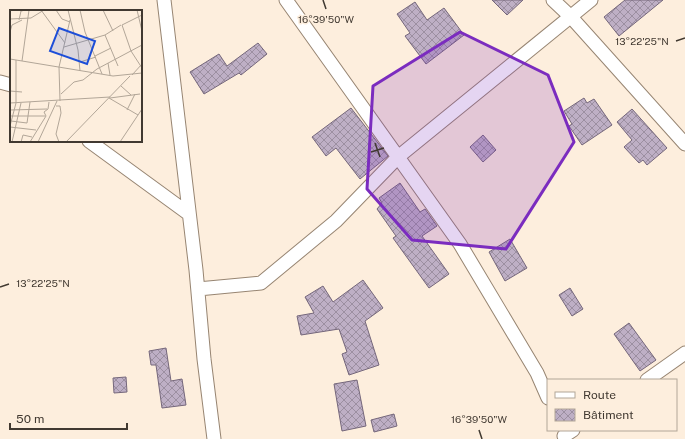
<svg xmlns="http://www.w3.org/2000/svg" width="685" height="439" font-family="'Public Sans',sans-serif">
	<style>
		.building { fill: url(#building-cross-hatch); stroke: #75677b }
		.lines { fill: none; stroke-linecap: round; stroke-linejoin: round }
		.minor-casing { stroke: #978572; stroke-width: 15 }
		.minor { stroke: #fff; stroke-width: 13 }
		.marked { fill: #7b2cbf; fill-opacity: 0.2; stroke: #7b2cbf; stroke-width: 3; stroke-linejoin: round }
		.ticks { fill: none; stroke: #413931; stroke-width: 1.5 }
		.inset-road { fill: none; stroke: #b2a698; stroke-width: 1 }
		.view { fill: #1d4ed8; fill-opacity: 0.15; stroke: #1d4ed8; stroke-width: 2 }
		.inset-edge { fill: none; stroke: #413931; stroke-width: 2 }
		.ticks-label { font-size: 10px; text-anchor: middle; fill: #413931; stroke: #fdeedd; stroke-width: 3; stroke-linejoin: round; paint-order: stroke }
	</style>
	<defs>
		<pattern id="building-cross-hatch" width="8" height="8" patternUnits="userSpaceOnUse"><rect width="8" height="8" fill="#beafc5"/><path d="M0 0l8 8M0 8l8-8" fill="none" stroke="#9c8fa1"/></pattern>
	</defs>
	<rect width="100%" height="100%" fill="#fdeedd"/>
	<path class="building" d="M 492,0 L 523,0 L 507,15 Z
		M 625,0 L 663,0 L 619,36 L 604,17 Z
		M 415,2 L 427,20 L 444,8 L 464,35 L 426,64 L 405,36 L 410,33 L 397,14 Z
		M 258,43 L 267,54 L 241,75 L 239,73 L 204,94 L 190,72 L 219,54 L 227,66 Z
		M 584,98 L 587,103 L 594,99 L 612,125 L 582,145 L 569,126 L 572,124 L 564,111 Z
		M 351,108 L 388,156 L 360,179 L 336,148 L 326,156 L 312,137 Z
		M 632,109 L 667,148 L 647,165 L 643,160 L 639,163 L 624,147 L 632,140 L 617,122 Z
		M 483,135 L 496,150 L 483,162 L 470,147 Z
		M 400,183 L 420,212 L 425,209 L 437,226 L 422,236 L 449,274 L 429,288 L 393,238 L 396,236 L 377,209 L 382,203 L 379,198 Z
		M 510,239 L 527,268 L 505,281 L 489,252 Z
		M 363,280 L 383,308 L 365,321 L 379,365 L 349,375 L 342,354 L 347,352 L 339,329 L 301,335 L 297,316 L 314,313 L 305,297 L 323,286 L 333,302 Z
		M 570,288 L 583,309 L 572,316 L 559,295 Z
		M 629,323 L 656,360 L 640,371 L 614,334 Z
		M 166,348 L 171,381 L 182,379 L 186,405 L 162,408 L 156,365 L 151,365 L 149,351 Z
		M 126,377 L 127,392 L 114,393 L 113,378 Z
		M 357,380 L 366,426 L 342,431 L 334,384 Z
		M 394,414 L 397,426 L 374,432 L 371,420 Z"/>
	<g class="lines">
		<g class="minor-casing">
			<path id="minor" d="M 164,0 L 196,270 L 204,359 L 214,439
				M 286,0 L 460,244 L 537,373 L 548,398
				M 553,0 L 571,17 L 685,144
				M 0,82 L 11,85
				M 89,141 L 189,214
				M 198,289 L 261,283 L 336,221 L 398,157 L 591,0
				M 647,380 L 685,353
				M 564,436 L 573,430"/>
		</g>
		<use href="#minor" class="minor"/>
	</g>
	<path class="marked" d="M 460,32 L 548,75 L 574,142 L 506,249 L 412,240 L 367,189 L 373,86 Z"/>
	<path class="ticks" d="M 323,0 L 326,9M 676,41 L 685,38M 375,143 L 380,157M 371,152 L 384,148M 0,287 L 9,284M 479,430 L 482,439"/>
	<g transform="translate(10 10)">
		<rect width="132" height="132" fill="#fdeedd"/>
		<path class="inset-road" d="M 31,0 L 55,33M 46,0 L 52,9 L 60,12M 58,0 L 68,40 L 70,61M 70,0 L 75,22 L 92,64M 93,0 L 103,21M 127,0 L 132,21M 132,5 L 112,15 L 121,41 L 132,58M 0,9 L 21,8 L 34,0M 9,10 L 11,1 L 16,0M 0,22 L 2,15 L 12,10M 95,25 L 108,56M 54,37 L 95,25 L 111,15M 85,46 L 101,38M 0,49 L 103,66 L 132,63M 12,51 L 19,0M 70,52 L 86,47M 98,53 L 100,65M 122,65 L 132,54M 111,76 L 121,85M 0,81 L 12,82M 51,84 L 64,72 L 73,70 L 87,59 L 132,35M 99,88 L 128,105M 100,88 L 130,84M 50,91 L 49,57 L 60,10M 0,93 L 100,87M 46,96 L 50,96 L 51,103 L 46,124 L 49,132M 0,100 L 37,99M 117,100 L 125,84M 0,106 L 35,106M 1,111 L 17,113 L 20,92M 0,116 L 6,93 L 6,50M 0,117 L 26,120M 2,132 L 11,93M 11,132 L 13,125 L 22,127M 20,132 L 36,106 L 34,102 L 38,99 L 39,92M 28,132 L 47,91M 56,132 L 120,66M 110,132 L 132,99"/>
		<path class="view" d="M 49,18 L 85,31 L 77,54 L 40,41 Z"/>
		<rect width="132" height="132" class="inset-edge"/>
	</g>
	<g class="ticks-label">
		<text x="326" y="23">16°39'50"W</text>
		<text x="642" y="45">13°22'25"N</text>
		<text x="43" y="287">13°22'25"N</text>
		<text x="479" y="423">16°39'50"W</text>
	</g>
	<rect x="547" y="379" width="130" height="52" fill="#fdeedd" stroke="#b2a698"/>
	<rect x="555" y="392" width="20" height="6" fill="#ffffff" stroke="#b2a698"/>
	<text x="583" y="399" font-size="12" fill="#413931">Route</text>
	<rect x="555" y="409" width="20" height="12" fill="url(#building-cross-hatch)" stroke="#b2a698"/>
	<text x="583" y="419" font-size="12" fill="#413931">Bâtiment</text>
	<path d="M10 423v6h117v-6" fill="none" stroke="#413931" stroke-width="2"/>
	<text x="16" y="423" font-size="12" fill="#413931" stroke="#fdeedd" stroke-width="3" paint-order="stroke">50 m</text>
</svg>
